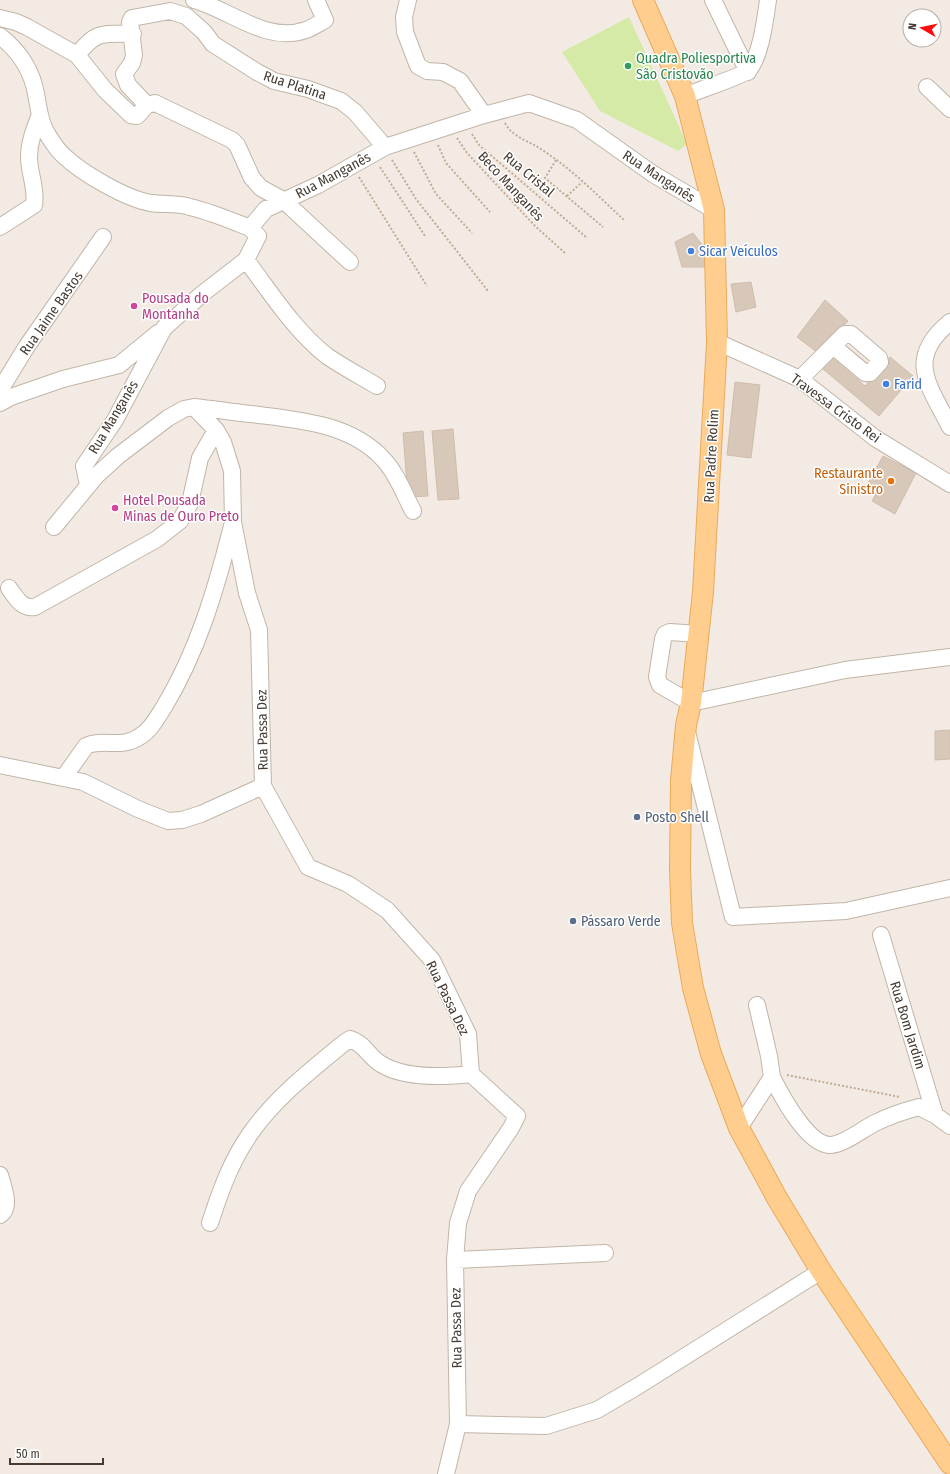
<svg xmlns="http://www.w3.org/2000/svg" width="950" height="1474" font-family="'Fira Sans Condensed',sans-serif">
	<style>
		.green { fill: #d6eaa8 }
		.building { fill: #d8c8ba; stroke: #d0bcaa }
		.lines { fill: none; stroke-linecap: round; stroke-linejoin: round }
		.minor-casing { stroke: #c1b5a8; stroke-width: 18 }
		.major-casing { stroke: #eba959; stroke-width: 22 }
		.path { stroke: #c1ab95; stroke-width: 2; stroke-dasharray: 2 2; stroke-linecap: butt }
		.minor { stroke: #fff; stroke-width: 16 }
		.major { stroke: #ffce8f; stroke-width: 20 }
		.leisure-dot { fill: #2e9e5b; stroke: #fff; stroke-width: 1.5 }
		.shop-dot { fill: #3f7fe0; stroke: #fff; stroke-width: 1.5 }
		.hotel-dot { fill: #d1479c; stroke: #fff; stroke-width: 1.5 }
		.food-dot { fill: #e8710a; stroke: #fff; stroke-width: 1.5 }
		.service-dot { fill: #5c6f8a; stroke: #fff; stroke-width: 1.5 }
		.labels { text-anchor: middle; stroke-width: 3; stroke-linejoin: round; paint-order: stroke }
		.leisure-label { font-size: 14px; fill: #27864d; stroke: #fff; text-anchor: start }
		.street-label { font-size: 14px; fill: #453b33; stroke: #fff }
		.shop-label { font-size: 14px; fill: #366cbe; stroke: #fff; text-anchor: start }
		.hotel-label { font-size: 14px; fill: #b23c85; stroke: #fff; text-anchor: start }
		.food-label { font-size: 14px; fill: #c56008; stroke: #fff; text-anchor: end }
		.service-label { font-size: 14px; fill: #4e5e75; stroke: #fff; text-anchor: start }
	</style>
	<rect width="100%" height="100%" fill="#f3ebe3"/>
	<path class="green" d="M 629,17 L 687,144 L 678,151 L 600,111 L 562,52 Z"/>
	<path class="building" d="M 693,233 L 704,247 L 705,267 L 682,267 L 675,242 Z
		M 751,282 L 756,307 L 736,312 L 731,284 Z
		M 825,300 L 848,321 L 818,353 L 797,337 Z
		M 826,353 L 865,386 L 890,357 L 913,376 L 879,416 L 817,364 Z
		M 735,382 L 760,385 L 751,458 L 727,455 Z
		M 453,429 L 459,499 L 438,500 L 432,431 Z
		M 423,431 L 428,496 L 408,497 L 403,433 Z
		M 883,456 L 916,473 L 895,514 L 872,501 L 876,494 L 865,489 Z
		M 950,730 L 950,759 L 935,760 L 935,731 Z"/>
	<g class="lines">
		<g class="minor-casing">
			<path id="minor" d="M 194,0 C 229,9 266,44 306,30 C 312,28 319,23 325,20 L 316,0
				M 408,0 L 404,17 L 405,32 L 418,66 L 427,71 L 443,72 L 460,81 L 484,115
				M 713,0 L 748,72
				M 0,18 L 16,22 L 27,27 L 77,55 L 105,90 L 131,115 L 137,116 L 147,105 L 155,103 L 232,140 L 237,145 L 252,178 L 261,188 L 283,200 L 350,262
				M 0,36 C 19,51 32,70 36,94 C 39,108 39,119 46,132 C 51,140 56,149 64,156 C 82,173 126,199 151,203 C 164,205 177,203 190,207 C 211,212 230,220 250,228
				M 77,55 C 97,30 102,34 133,34
				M 927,87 L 950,109
				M 685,96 C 694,92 744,75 748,71 C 761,56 765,20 768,0
				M 147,105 L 128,85 L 124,74 L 132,63 L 134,55 L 130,22 L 132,18 L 170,11 L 186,16 L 204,32 L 213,44 L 257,72 L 274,81 L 308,89 L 341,101 L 355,112 L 385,147
				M 0,227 L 34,205 C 37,188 29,174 29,157 C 29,143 34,130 39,117
				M 246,260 C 271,293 294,330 327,356 C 343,367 360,376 377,386
				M 950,322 C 905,359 929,385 950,427
				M 717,342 L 800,379 L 875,438 L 950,484
				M 800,379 L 845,334 L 851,334 L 879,358 L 880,362 L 870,373 L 865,373 L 833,346
				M 0,390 L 27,346 L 103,237
				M 0,403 L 11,397 L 63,379 L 119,365 L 158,333
				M 194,407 L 216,430 L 223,442 L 232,471 L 233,522 L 247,593 L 259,630 L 263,786 L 308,867 L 348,884 L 387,910 L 432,960 L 468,1034 L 471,1074 L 517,1116 L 511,1128 L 468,1191 L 458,1223 L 455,1260 L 458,1424 L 446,1474
				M 88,485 L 84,466 L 115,420 L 164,328 L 202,294 L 246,260 L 258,236 L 250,228 L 266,209 L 318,185 L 385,147 L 484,115 L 529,103 L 577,120 L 653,174 L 714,210
				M 54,527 L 97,475 L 118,456 L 168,418 L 184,409 L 194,407 C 213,409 232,412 251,414 C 298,420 351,423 384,460 C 397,474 404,494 413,511
				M 9,588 C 16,598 22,609 35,607 L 157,539 L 180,521 L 190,503 L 200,458 L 216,430
				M 698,634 L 670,632 L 665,634 L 663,639 L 657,677 L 660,685 L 691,703 L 845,670 L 950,657
				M 688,736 L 733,917 L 846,911 L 950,888
				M 0,765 L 83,782 L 138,809 L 168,821 L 182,820 L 201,814 L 263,786
				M 64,777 L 86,746 C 103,738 121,749 139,737 C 150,731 157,718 164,707 C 198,651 216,589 232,526
				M 881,935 L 935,1115
				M 772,1077 C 781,1095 808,1146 831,1145 C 844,1144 863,1129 875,1123 C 889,1116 904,1111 919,1107 L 935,1115 L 950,1126
				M 739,1128 L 772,1077 L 769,1056 L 757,1005
				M 0,1175 C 3,1187 12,1207 0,1215
				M 210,1223 C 220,1192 231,1161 250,1134 C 275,1098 310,1071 344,1043 L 350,1039 C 364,1043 369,1057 381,1064 C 405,1079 444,1077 471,1074
				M 455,1260 L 605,1253
				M 458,1424 L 546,1426 L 597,1410 L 638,1386 L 821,1271"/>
		</g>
		<g class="major-casing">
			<path id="major" d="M 643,0 L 685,96 L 714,210 L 717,342 L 703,592 L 691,703 L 686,725 L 681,781 L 680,869 L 682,923 L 693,988 L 711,1054 L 739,1128 L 777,1198 L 821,1271 L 950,1464"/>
		</g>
		<path class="path" d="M 505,123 C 511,135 525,140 536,146 C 569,166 596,194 624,220
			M 472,134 L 479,145 L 586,237
			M 457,138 L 467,153 L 535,226 L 565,253
			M 438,145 L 446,163 L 490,212
			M 414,152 L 436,194 L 472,233
			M 392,160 L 416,199 L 488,291
			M 556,160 L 545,178 L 603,227
			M 380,167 L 425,236
			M 359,177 L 427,286
			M 567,196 L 582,182
			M 787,1075 L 900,1097"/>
		<use href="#minor" class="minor"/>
		<use href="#major" class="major"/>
	</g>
	<circle class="leisure-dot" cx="628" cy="66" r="4"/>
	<g class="shop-dot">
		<circle cx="691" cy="251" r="4"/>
		<circle cx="886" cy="384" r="4"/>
	</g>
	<g class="hotel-dot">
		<circle cx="134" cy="306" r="4"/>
		<circle cx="115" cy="508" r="4"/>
	</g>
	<circle class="food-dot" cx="891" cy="481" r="4"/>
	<g class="service-dot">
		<circle cx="637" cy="817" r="4"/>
		<circle cx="573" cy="921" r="4"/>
	</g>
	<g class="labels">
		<g class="leisure-label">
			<text x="636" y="63">Quadra Poliesportiva<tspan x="636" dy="16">São Cristovão</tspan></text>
		</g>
		<g class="street-label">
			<text transform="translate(295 85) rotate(18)" y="5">Rua Platina</text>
			<text transform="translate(529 174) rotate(40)" y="5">Rua Cristal</text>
			<text transform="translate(333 175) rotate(-28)" y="5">Rua Manganês</text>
			<text transform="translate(659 176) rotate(33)" y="5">Rua Manganês</text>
			<text transform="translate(511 186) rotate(47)" y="5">Beco Manganês</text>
			<text transform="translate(51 313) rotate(-55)" y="5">Rua Jaime Bastos</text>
			<text transform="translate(836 408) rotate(36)" y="5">Travessa Cristo Rei</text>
			<text transform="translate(113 417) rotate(-59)" y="5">Rua Manganês</text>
			<text transform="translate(711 456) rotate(-87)" y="5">Rua Padre Rolim</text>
			<text transform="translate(262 730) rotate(-91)" y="5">Rua Passa Dez</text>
			<text transform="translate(448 998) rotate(64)" y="5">Rua Passa Dez</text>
			<text transform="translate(908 1025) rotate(73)" y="5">Rua Bom Jardim</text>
			<text transform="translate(456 1328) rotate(-91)" y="5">Rua Passa Dez</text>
		</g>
		<g class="shop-label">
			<text x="699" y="256">Sicar Veículos</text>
			<text x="894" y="389">Farid</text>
		</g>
		<g class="hotel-label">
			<text x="142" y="303">Pousada do<tspan x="142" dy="16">Montanha</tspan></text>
			<text x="123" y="505">Hotel Pousada<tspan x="123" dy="16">Minas de Ouro Preto</tspan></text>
		</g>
		<g class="food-label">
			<text x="883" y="478">Restaurante<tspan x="883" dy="16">Sinistro</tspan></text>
		</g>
		<g class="service-label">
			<text x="645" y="822">Posto Shell</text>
			<text x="581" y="926">Pássaro Verde</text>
		</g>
	</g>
	<g transform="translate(922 28) rotate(279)"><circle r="19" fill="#ffffff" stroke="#b5b1ad"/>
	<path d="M0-3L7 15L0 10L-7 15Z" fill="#ff0d0d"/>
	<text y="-6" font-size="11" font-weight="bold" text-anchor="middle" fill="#453b33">N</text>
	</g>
	<path d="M10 1458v6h93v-6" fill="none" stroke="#453b33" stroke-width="2"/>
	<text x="16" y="1458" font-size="12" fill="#453b33" stroke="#ffffff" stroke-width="3" paint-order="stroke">50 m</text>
</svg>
